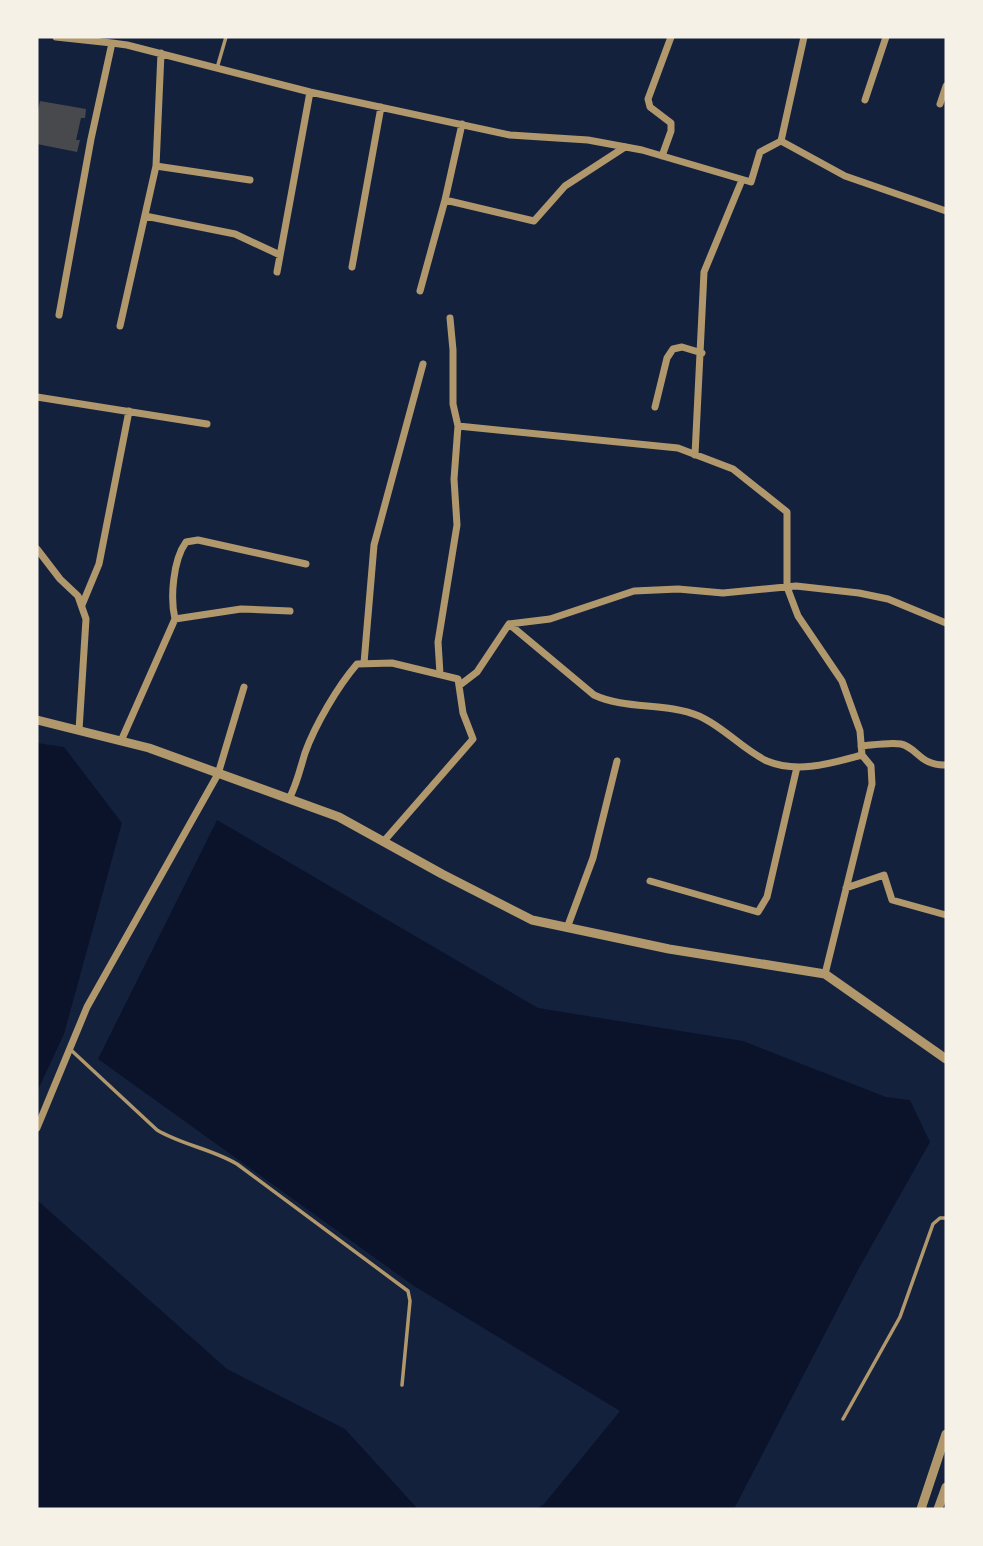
<svg xmlns="http://www.w3.org/2000/svg" width="983" height="1546" font-family="Cabin,sans-serif">
	<style>
		.water { fill: #0b132b }
		.building { fill: #48494c }
		.lines { fill: none; stroke-linecap: round; stroke-linejoin: round }
		.service { stroke: #b1986c; stroke-width: 3.5 }
		.minor { stroke: #b1986c; stroke-width: 7 }
		.tertiary { stroke: #b1986c; stroke-width: 9 }
	</style>
	<rect width="100%" height="100%" fill="#14213d"/>
	<path class="water" d="M 37,743 L 64,747 L 122,823 L 64,1034 L 37,1092 Z
		M 217,820 L 538,1008 L 743,1041 L 886,1097 L 910,1100 L 930,1142 L 858,1270 L 734,1509 L 536,1509 L 544,1504 L 620,1411 L 414,1286 L 98,1059 Z
		M 37,1200 L 227,1369 L 345,1429 L 418,1509 L 37,1509 Z"/>
	<path class="building" d="M 40,101 L 86,109 L 85,118 L 81,118 L 76,140 L 80,140 L 77,152 L 37,144 L 37,116 Z"/>
	<g class="lines">
		<path class="service" d="M 217,68 L 226,37
			M 71,1050 L 157,1130 C 182,1145 212,1149 237,1164 L 408,1291 L 410,1301 L 402,1385
			M 843,1419 L 900,1317 L 933,1224 L 940,1218 L 946,1218"/>
		<path class="minor" d="M 56,37 L 112,43
			M 804,37 L 781,141 L 845,176 L 946,211
			M 865,100 L 886,37
			M 940,104 L 946,86
			M 462,124 L 445,200 L 534,221 L 565,186 L 625,147
			M 662,156 L 671,131 L 671,123 L 650,107 L 648,99 L 671,37
			M 156,166 L 250,180
			M 145,216 L 235,234 L 280,255
			M 352,267 L 381,107
			M 277,272 L 310,92
			M 420,291 L 445,200
			M 59,315 L 91,139 L 112,43 L 127,45 L 310,92 L 510,135 L 588,140 L 642,150 L 751,182 L 760,152 L 781,141
			M 120,326 L 156,166 L 161,53
			M 37,397 L 207,424
			M 655,407 L 667,358 L 673,349 L 682,347 L 702,353
			M 458,426 L 678,448 L 733,469 L 787,512 L 787,587 L 798,616 L 842,681 L 860,731 L 862,755 C 832,763 798,774 767,761 C 743,750 724,727 699,716 C 665,702 626,710 594,695 L 509,624
			M 695,455 L 704,272 L 742,180
			M 37,549 L 60,579 L 78,596 L 86,619 L 79,730
			M 82,605 L 99,564 L 129,411
			M 175,619 C 170,598 173,560 186,542 L 198,540 L 306,564
			M 364,663 L 374,545 L 423,364
			M 440,674 L 438,642 L 457,525 L 454,479 L 458,426 L 453,404 L 453,350 L 450,318
			M 460,685 L 477,672 L 509,624 L 550,619 L 634,591 L 678,589 L 723,593 L 796,586 L 859,593 L 888,599 L 946,623
			M 121,741 L 175,619 L 241,609 L 290,611
			M 861,746 C 873,745 890,742 901,744 C 918,748 920,766 946,765
			M 289,799 C 297,784 300,769 305,753 C 315,725 338,686 357,664 L 392,663 L 458,679 L 463,713 L 473,739 L 384,841
			M 650,881 L 758,912 L 767,897 L 797,767
			M 846,888 L 884,875 L 892,900 L 946,915
			M 567,928 L 593,858 L 617,761
			M 825,974 L 872,784 L 871,766 L 862,755
			M 37,1128 L 87,1007 L 218,774 L 244,687"/>
		<path class="tertiary" d="M 37,720 L 149,748 L 339,817 L 442,874 L 532,920 L 669,949 L 825,974 L 946,1059
			M 921,1509 L 946,1434
			M 938,1509 L 946,1487"/>
	</g>
	<rect width="983" height="1546" fill="none" stroke="#f6f1e7" stroke-width="77"/>
</svg>
